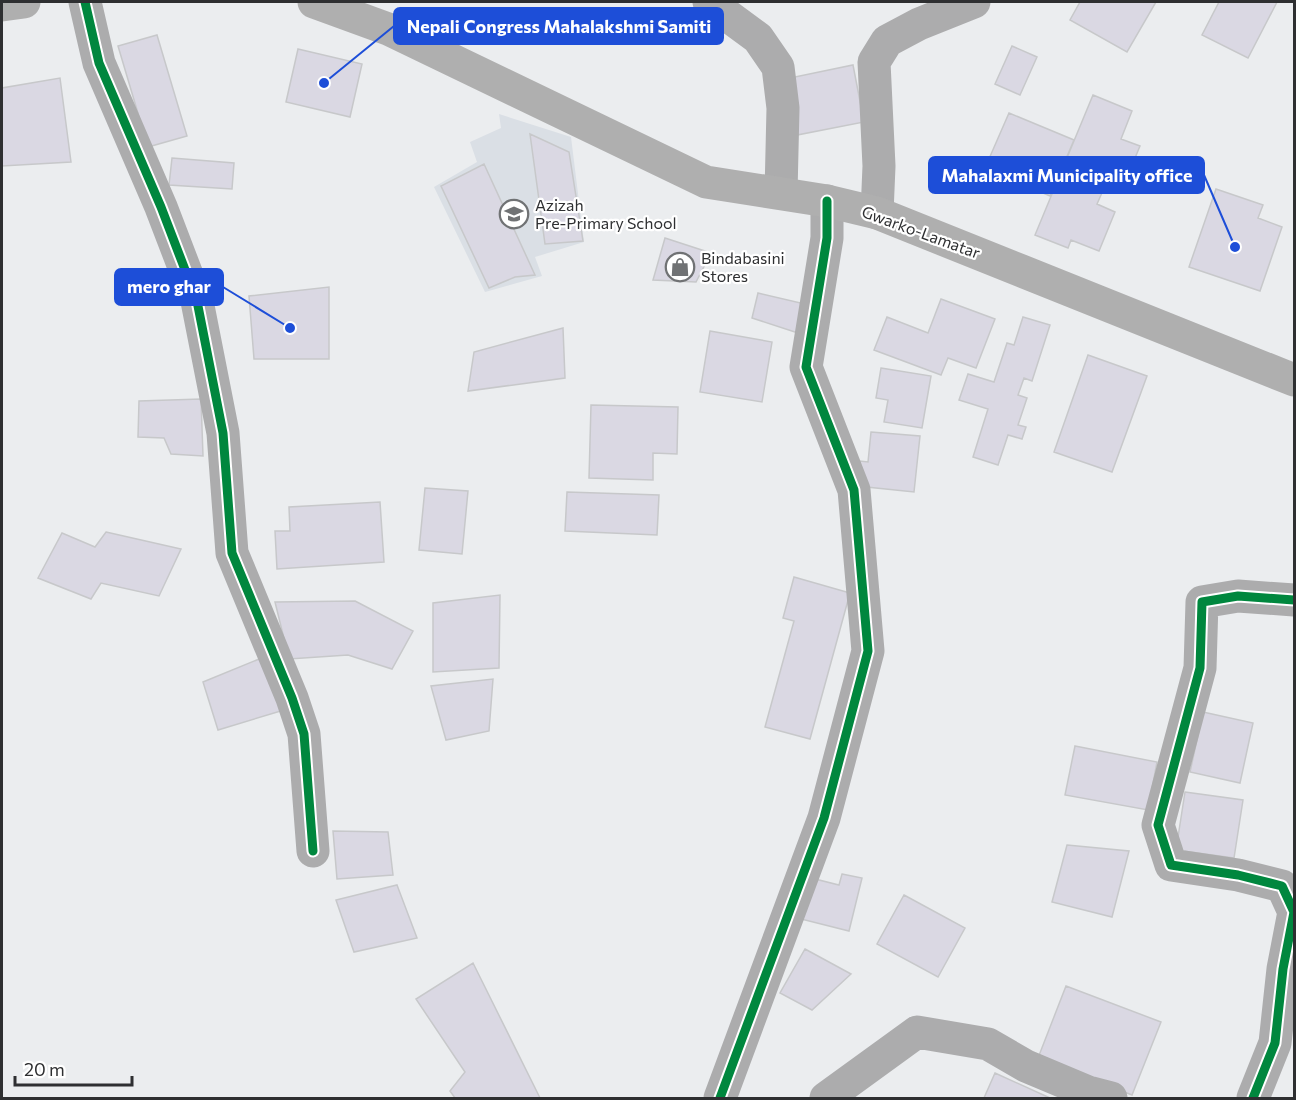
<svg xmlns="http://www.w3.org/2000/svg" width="1296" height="1100" font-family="Commissioner,sans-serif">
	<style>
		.built { fill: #dadfe5 }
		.building { fill: #dad8e3; stroke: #c7c8ca; stroke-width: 1.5 }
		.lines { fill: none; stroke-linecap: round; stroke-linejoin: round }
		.minor { stroke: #acacad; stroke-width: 33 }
		.major { stroke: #afafaf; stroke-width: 33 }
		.cycleway-casing { stroke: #fff; stroke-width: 13 }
		.cycleway { stroke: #00873e; stroke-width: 9 }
		.labels { text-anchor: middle; stroke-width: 4.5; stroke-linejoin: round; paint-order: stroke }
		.poi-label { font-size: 16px; fill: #2e2f31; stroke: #fff; text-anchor: start }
		.street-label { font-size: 16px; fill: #2e2f31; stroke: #fff }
		.leader { fill: none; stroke: #1d4ed8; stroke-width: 2 }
		.callout-dot { fill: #1d4ed8; stroke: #fff; stroke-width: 2 }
		.callout { fill: #1d4ed8; stroke: #1d4ed8; stroke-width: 2 }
		.callout-label { font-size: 18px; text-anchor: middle; font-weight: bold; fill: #fff }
	</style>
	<rect width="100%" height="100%" fill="#ebedef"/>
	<path class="built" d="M 499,114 L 571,137 L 584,242 L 535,257 L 542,276 L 485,292 L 434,187 L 477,162 L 470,142 L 501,128 Z"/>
	<path class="building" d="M 1080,2 L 1156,2 L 1127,52 L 1070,20 Z
		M 1219,2 L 1277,2 L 1248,58 L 1202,35 Z
		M 157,35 L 187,136 L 148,147 L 118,46 Z
		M 1012,46 L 1037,57 L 1020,95 L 995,84 Z
		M 298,49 L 362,64 L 350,117 L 286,102 Z
		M 853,65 L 864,122 L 797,135 L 785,79 Z
		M 60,78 L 71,162 L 2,166 L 2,88 Z
		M 1093,95 L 1132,111 L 1121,139 L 1140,146 L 1125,182 L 1109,177 L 1097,204 L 1115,212 L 1099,251 L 1071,240 L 1068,248 L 1035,235 Z
		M 1009,113 L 1074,140 L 1050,196 L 985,168 Z
		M 530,134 L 569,152 L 583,241 L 545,244 Z
		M 172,158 L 234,163 L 232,189 L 169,185 Z
		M 484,164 L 535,275 L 515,277 L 489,288 L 441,186 Z
		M 1216,189 L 1263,205 L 1258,218 L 1282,227 L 1260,291 L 1189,267 Z
		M 665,238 L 711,253 L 696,282 L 653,280 Z
		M 329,287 L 329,359 L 254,359 L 249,296 Z
		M 758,293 L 805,304 L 798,333 L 752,318 Z
		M 941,299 L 995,319 L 976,368 L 948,358 L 941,375 L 874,350 L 887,317 L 928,333 Z
		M 1023,317 L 1050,325 L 1032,381 L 1024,378 L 1018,395 L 1027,398 L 1018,425 L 1026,427 L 1022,439 L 1008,435 L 998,465 L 973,457 L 988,409 L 959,400 L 968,374 L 994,382 L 1007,343 L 1014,345 Z
		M 563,328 L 565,378 L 468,391 L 474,352 Z
		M 710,331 L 772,342 L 762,402 L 700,392 Z
		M 1088,355 L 1147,376 L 1112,472 L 1054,452 Z
		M 881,368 L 931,376 L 922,428 L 884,422 L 888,400 L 876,398 Z
		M 201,399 L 203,456 L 171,454 L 164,438 L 138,437 L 139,401 Z
		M 591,405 L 678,407 L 677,454 L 653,453 L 653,480 L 589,478 Z
		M 871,432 L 920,436 L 914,492 L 857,486 L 860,461 L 868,462 Z
		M 425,488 L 468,491 L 462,554 L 419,550 Z
		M 567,492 L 659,495 L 657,535 L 565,531 Z
		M 380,502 L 384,562 L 277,569 L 275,531 L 290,531 L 289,507 Z
		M 106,532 L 181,549 L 159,596 L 101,583 L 91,599 L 38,578 L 62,533 L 95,547 Z
		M 794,577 L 850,593 L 810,739 L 765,727 L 794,621 L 783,618 Z
		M 500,595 L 499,668 L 433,672 L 433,603 Z
		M 355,601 L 413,631 L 392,669 L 348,655 L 289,659 L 275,602 Z
		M 264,657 L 284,710 L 218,730 L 203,682 Z
		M 493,679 L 489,731 L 446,740 L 431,686 Z
		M 1203,712 L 1253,723 L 1240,783 L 1190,772 Z
		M 1075,746 L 1157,762 L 1148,810 L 1065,795 Z
		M 1185,792 L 1243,800 L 1234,858 L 1176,850 Z
		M 333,831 L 388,832 L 393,875 L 337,879 Z
		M 1067,845 L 1129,851 L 1112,917 L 1052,902 Z
		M 842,874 L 862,878 L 849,931 L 801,919 L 811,878 L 839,885 Z
		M 397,885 L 417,938 L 354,952 L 336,900 Z
		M 904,895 L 965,928 L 938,977 L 877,944 Z
		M 805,949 L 851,974 L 812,1010 L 780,993 Z
		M 473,963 L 540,1098 L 455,1098 L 450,1091 L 465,1072 L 416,999 Z
		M 1066,986 L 1161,1022 L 1132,1095 L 1038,1058 Z
		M 995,1073 L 1050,1098 L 984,1098 Z"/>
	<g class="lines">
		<path class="minor" d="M 85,2 L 99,63 L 161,207 L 197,301 L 223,433 L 232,553 L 292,698 L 304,734 L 313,851
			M 709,2 L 758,38 L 778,67 L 783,108 L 781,193
			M 877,213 L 879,166 L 874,62 L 887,41 L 919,24 L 974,2
			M 720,1098 L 824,818 L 868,651 L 854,490 L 806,367 L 827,238 L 827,201
			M 826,1098 L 917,1032 L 988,1044 L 1026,1066 L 1088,1092 L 1111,1098
			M 1253,1098 L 1275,1043 L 1283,969 L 1294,912 L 1282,886 L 1238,875 L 1171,865 L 1158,825 L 1200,668 L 1202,602 L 1238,596 L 1294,600"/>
		<path class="major" d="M 314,2 L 388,29 L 706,182 L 827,201 L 877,213 L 1294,380
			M 2,5 L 24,2"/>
		<g class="cycleway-casing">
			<path id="cycleway" d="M 85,2 L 99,63 L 161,207 L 197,301 L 223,433 L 232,553 L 292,698 L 304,734 L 313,851
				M 720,1098 L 824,818 L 868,651 L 854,490 L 806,367 L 827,238 L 827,201
				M 1253,1098 L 1275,1043 L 1283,969 L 1294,912 L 1282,886 L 1238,875 L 1171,865 L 1158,825 L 1200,668 L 1202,602 L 1238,596 L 1294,600"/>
		</g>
		<use href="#cycleway" class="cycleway"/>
	</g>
	<defs>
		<g id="school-ring" transform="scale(1.5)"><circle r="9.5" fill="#fff" stroke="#707274" stroke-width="1.5"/><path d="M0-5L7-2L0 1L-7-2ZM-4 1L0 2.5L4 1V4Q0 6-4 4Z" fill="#707274"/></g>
		<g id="shop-ring" transform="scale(1.5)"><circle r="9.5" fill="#fff" stroke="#707274" stroke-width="1.5"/><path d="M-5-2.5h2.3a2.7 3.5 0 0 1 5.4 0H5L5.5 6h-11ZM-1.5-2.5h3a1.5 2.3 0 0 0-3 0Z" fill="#707274"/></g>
	</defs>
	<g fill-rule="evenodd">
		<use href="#school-ring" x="514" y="214"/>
		<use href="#shop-ring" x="680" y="267"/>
	</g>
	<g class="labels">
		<g class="poi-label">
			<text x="535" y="211">Azizah<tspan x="535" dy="18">Pre-Primary School</tspan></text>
			<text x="701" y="264">Bindabasini<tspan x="701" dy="18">Stores</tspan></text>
		</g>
		<g class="street-label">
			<text transform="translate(921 232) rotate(20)" y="6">Gwarko-Lamatar</text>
		</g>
	</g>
	<path class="leader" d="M324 83L394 26M1235 247L1204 175M290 328L223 287"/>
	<g class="callout-dot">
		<circle cx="324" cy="83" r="6"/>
		<circle cx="1235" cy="247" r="6"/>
		<circle cx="290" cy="328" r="6"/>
	</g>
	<g class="callout">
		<rect x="394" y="8" width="329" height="36" rx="6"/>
		<rect x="929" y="157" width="275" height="36" rx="6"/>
		<rect x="115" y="269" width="108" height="36" rx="6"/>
	</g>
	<g class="callout-label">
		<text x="559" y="33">Nepali Congress Mahalakshmi Samiti</text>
		<text x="1067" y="182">Mahalaxmi Municipality office</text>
		<text x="169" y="293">mero ghar</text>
	</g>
	<rect width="1296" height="1100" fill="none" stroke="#2e2f31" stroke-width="6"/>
	<path d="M15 1076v9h117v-9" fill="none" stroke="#2e2f31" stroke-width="3"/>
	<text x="24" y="1076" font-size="18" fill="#2e2f31" stroke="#ffffff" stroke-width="4.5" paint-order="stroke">20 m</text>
</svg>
